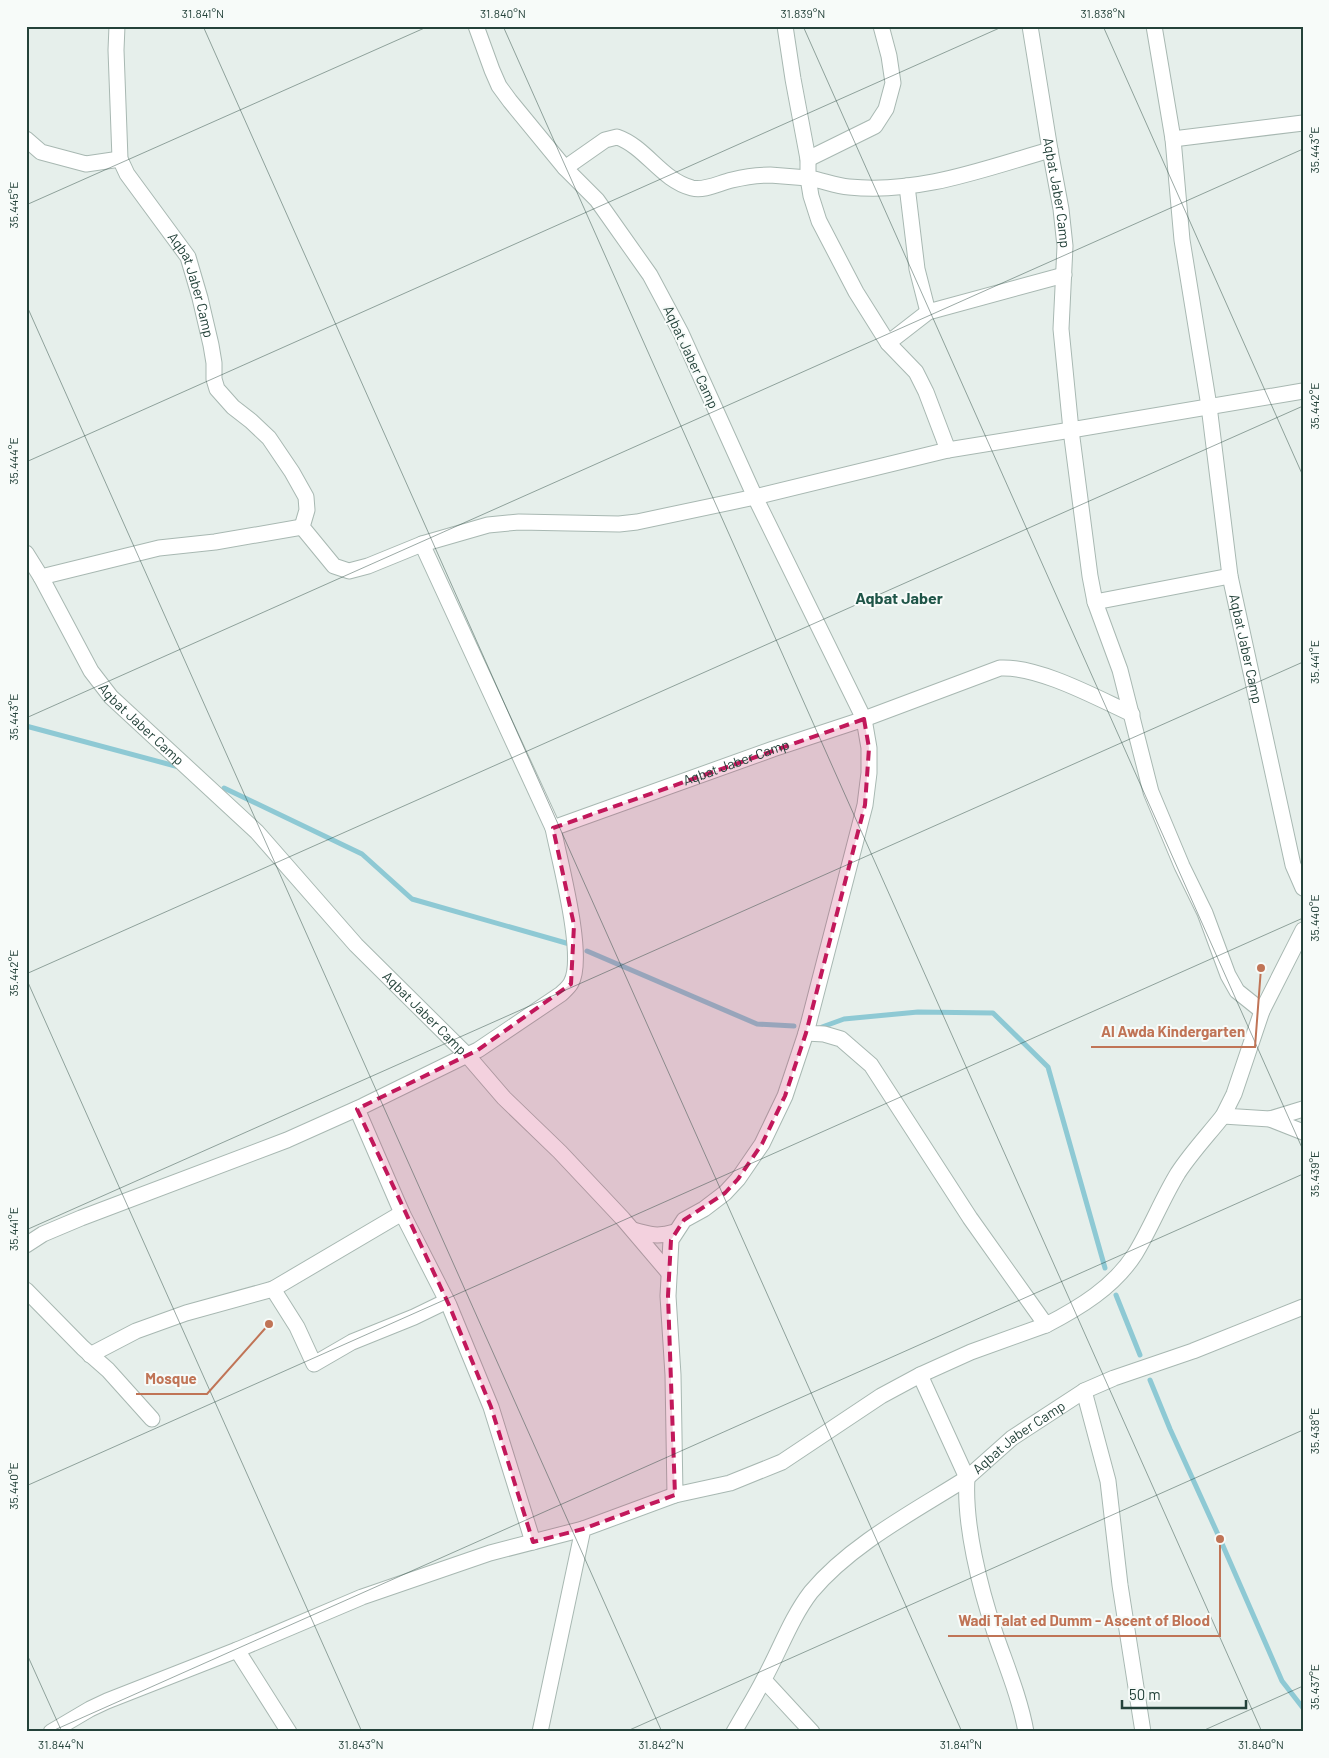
<svg xmlns="http://www.w3.org/2000/svg" width="1329" height="1758" font-family="Barlow,sans-serif">
	<style>
		.lines { fill: none; stroke-linecap: round; stroke-linejoin: round }
		.stream { stroke: #8ec9d4; stroke-width: 5 }
		.minor-casing { stroke: #a8b8b2; stroke-width: 17 }
		.minor { stroke: #fff; stroke-width: 15 }
		.marked { fill: #c2185b; fill-opacity: 0.2; stroke: #c2185b; stroke-width: 4; stroke-dasharray: 10 6; stroke-linejoin: round }
		.ticks { fill: none; stroke: #24423a; stroke-width: 1; stroke-opacity: 0.45 }
		.labels { text-anchor: middle; stroke-width: 4; stroke-linejoin: round; paint-order: stroke }
		.street-label { font-size: 14px; fill: #24423a; stroke: #f7fbf9 }
		.quarter-label { font-size: 16px; font-weight: bold; fill: #1f5548; stroke: #f7fbf9 }
		.leader { fill: none; stroke: #c07456; stroke-width: 2 }
		.callout-dot { fill: #c07456; stroke: #f7fbf9; stroke-width: 2 }
		.callout-label { font-size: 15px; text-anchor: middle; font-weight: bold; fill: #c07456; stroke: #f7fbf9; stroke-width: 4; stroke-linejoin: round; paint-order: stroke }
		.neatline { fill: none; stroke: #24423a; stroke-width: 2 }
		.ticks-label { font-size: 12px; text-anchor: middle; fill: #24423a }
	</style>
	<rect width="100%" height="100%" fill="#e6efeb"/>
	<g class="lines">
		<path class="stream" d="M 26,726 L 179,767
			M 224,788 L 362,854 L 412,899 L 573,945
			M 587,951 L 757,1024 L 794,1026
			M 822,1027 L 844,1019 L 918,1012 L 993,1013 L 1048,1067 L 1105,1268
			M 1116,1295 L 1140,1355
			M 1150,1380 L 1170,1429 L 1220,1539 L 1282,1681 L 1303,1708"/>
		<g class="minor-casing">
			<g id="minor">
				<path id="s1" d="M 117,26 L 116,50 L 120,159 L 127,174 L 188,257 L 200,298 L 211,345 L 214,363 L 214,379 L 217,389 L 233,407 L 251,421 L 269,438 L 292,472 L 306,497 L 307,510 L 302,527 L 334,566 L 349,571 L 368,566 L 422,544 L 488,525 L 519,522 L 619,524 L 637,522 L 755,497 L 681,333 L 650,275 L 597,200 L 565,168 L 510,101 L 499,86 L 492,70 L 476,26"/>
				<path d="M 785,26 L 793,79 L 808,159 L 808,178 L 811,196 L 819,221 L 856,292 L 888,343 L 916,372 L 926,392 L 948,450"/>
				<path id="s2" d="M 1030,26 L 1050,150 L 1061,209 L 1065,246 L 1061,329 L 1071,430 L 1303,391"/>
				<path id="s3" d="M 1154,26 L 1173,139 L 1182,240 L 1209,406 L 1230,576 L 1293,865 L 1303,888"/>
				<path d="M 26,139 L 41,152 L 86,164 L 120,159"/>
				<path d="M 1173,139 L 1303,123"/>
				<path d="M 808,159 L 875,126 L 886,109 L 893,83 L 889,56 L 881,26"/>
				<path d="M 565,168 L 605,140 L 617,137 C 646,147 661,180 692,188 C 705,191 719,183 732,180 C 744,177 757,175 770,175 C 782,176 796,177 808,178 C 822,180 835,186 849,187 C 920,194 983,169 1050,150"/>
				<path d="M 907,186 L 917,269 L 928,312"/>
				<path d="M 888,343 L 928,312 L 1064,275"/>
				<path d="M 422,544 L 553,828"/>
				<path d="M 26,553 L 41,577 L 159,548 L 215,542 L 302,527"/>
				<path id="s4" d="M 41,577 L 91,671 L 111,697 L 257,832 L 356,945 L 467,1055 L 478,1050 L 561,994 C 564,991 569,987 571,983 C 586,957 559,859 553,828 L 773,749 L 864,719 L 1000,668 C 1039,666 1097,698 1132,714"/>
				<path d="M 1095,602 L 1230,576"/>
				<path d="M 1303,930 L 1262,1011 L 1234,1094 L 1223,1116 L 1270,1119 L 1303,1132"/>
				<path d="M 806,1033 L 785,1096 L 762,1144 L 738,1179 L 725,1193 L 704,1209 L 684,1220 L 671,1240 L 668,1296 L 673,1375 L 675,1495 L 730,1483 L 782,1462 L 881,1396 L 920,1375"/>
				<path d="M 357,1109 L 402,1213 L 449,1305 L 491,1407 L 533,1542"/>
				<path d="M 1223,1116 C 1208,1135 1191,1153 1178,1173 C 1162,1199 1151,1228 1135,1254 C 1114,1287 1079,1308 1046,1325 L 970,1218 L 871,1065 L 841,1039 L 824,1034 L 806,1033 L 865,805 L 869,773 L 869,748 L 864,719 L 755,497 L 948,450 L 1071,430 L 1090,576 L 1095,602 L 1120,670 L 1151,792 L 1182,866 L 1205,913 L 1228,975 L 1237,991 L 1262,1011"/>
				<path d="M 1270,1119 L 1303,1109"/>
				<path d="M 633,1230 C 650,1235 658,1237 675,1232"/>
				<path d="M 26,1245 L 43,1234 L 81,1218 L 287,1140 L 363,1106 L 467,1055 L 504,1098 L 560,1152 L 623,1219 L 669,1273"/>
				<path d="M 273,1289 L 297,1327 L 314,1364 L 352,1342 L 414,1317 L 447,1301"/>
				<path d="M 26,1290 L 83,1348 L 108,1370 L 152,1419"/>
				<path id="s5" d="M 1046,1325 L 971,1352 L 920,1375 L 967,1478 L 1012,1438 L 1084,1391 L 1114,1378 L 1193,1351 L 1303,1307"/>
				<path d="M 90,1355 L 136,1331 L 186,1313 L 273,1289 L 402,1213"/>
				<path d="M 1084,1391 L 1108,1481 L 1120,1585 L 1143,1732"/>
				<path d="M 967,1478 C 964,1525 980,1588 995,1633 C 1006,1665 1020,1698 1026,1732"/>
				<path d="M 237,1650 L 289,1732"/>
				<path d="M 764,1680 L 812,1732"/>
				<path d="M 51,1732 L 90,1709 L 107,1701 L 237,1650 L 362,1597 L 490,1553 L 583,1529"/>
				<path d="M 540,1732 L 583,1529 L 675,1495"/>
				<path d="M 734,1732 C 744,1714 755,1697 764,1679 C 780,1650 791,1618 811,1592 C 851,1544 915,1511 967,1478"/>
			</g>
		</g>
		<use href="#minor" class="minor"/>
	</g>
	<path class="marked" d="M 864,719 L 869,748 L 865,805 L 806,1033 L 785,1096 L 762,1144 L 738,1179 L 725,1193 L 684,1220 L 671,1240 L 668,1296 L 675,1495 L 583,1529 L 533,1542 L 491,1407 L 449,1305 L 357,1109 L 478,1050 L 571,984 L 574,925 L 553,828 Z"/>
	<path class="ticks" d="M 203,26 L 962,1732M 503,26 L 1262,1732M 803,26 L 1303,1150M 1103,26 L 1303,476M 26,205 L 429,26M 26,304 L 662,1732M 26,462 L 1004,26M 26,718 L 1303,149M 26,974 L 1303,406M 26,978 L 362,1732M 26,1230 L 1303,662M 26,1486 L 1303,918M 26,1652 L 62,1732M 50,1732 L 1303,1174M 625,1732 L 1303,1430M 1200,1732 L 1303,1686"/>
	<g class="labels">
		<g class="street-label">
			<text dy="5" stroke="none"><textPath href="#s2" startOffset="169">Aqbat Jaber Camp</textPath></text>
			<text dy="5" stroke="none"><textPath href="#s1" startOffset="280">Aqbat Jaber Camp</textPath></text>
			<text transform="translate(691 357) rotate(65)" y="5">Aqbat Jaber Camp</text>
			<text dy="5" stroke="none"><textPath href="#s3" startOffset="630">Aqbat Jaber Camp</textPath></text>
			<text dy="5" stroke="none"><textPath href="#s4" startOffset="180">Aqbat Jaber Camp</textPath></text>
			<text dy="5" stroke="none"><textPath href="#s4" startOffset="1124">Aqbat Jaber Camp</textPath></text>
			<text dy="5" stroke="none"><textPath href="#s4" startOffset="585">Aqbat Jaber Camp</textPath></text>
			<text dy="5" stroke="none"><textPath href="#s5" startOffset="315">Aqbat Jaber Camp</textPath></text>
		</g>
		<g class="quarter-label">
			<text x="899" y="604">Aqbat Jaber</text>
		</g>
	</g>
	<path class="leader" d="M1261 968L1255 1047H1091M269 1324L207 1394H136M1220 1539L1220 1636H948"/>
	<g class="callout-dot">
		<circle cx="1261" cy="968" r="5"/>
		<circle cx="269" cy="1324" r="5"/>
		<circle cx="1220" cy="1539" r="5"/>
	</g>
	<g class="callout-label">
		<text x="1173" y="1037">Al Awda Kindergarten</text>
		<text x="171" y="1384">Mosque</text>
		<text x="1084" y="1626">Wadi Talat ed Dumm - Ascent of Blood</text>
	</g>
	<rect width="1329" height="1758" fill="none" stroke="#f7fbf9" stroke-width="55"/>
	<path d="M1122 1700v8h124v-8" fill="none" stroke="#24423a" stroke-width="2.5"/>
	<text x="1129" y="1700" font-size="15" fill="#24423a" stroke="#f7fbf9" stroke-width="4" paint-order="stroke">50 m</text>
	<rect x="28" y="28" width="1274" height="1702" class="neatline"/>
	<g class="ticks-label">
		<text x="203" y="18">31.841°N</text>
		<text x="503" y="18">31.840°N</text>
		<text x="803" y="18">31.839°N</text>
		<text x="1103" y="18">31.838°N</text>
		<text transform="translate(1315 150) rotate(-90)" y="4">35.443°E</text>
		<text transform="translate(14 205) rotate(-90)" y="4">35.445°E</text>
		<text transform="translate(1315 406) rotate(-90)" y="4">35.442°E</text>
		<text transform="translate(14 461) rotate(-90)" y="4">35.444°E</text>
		<text transform="translate(1315 662) rotate(-90)" y="4">35.441°E</text>
		<text transform="translate(14 717) rotate(-90)" y="4">35.443°E</text>
		<text transform="translate(1315 918) rotate(-90)" y="4">35.440°E</text>
		<text transform="translate(14 973) rotate(-90)" y="4">35.442°E</text>
		<text transform="translate(1315 1174) rotate(-90)" y="4">35.439°E</text>
		<text transform="translate(14 1229) rotate(-90)" y="4">35.441°E</text>
		<text transform="translate(1315 1431) rotate(-90)" y="4">35.438°E</text>
		<text transform="translate(14 1486) rotate(-90)" y="4">35.440°E</text>
		<text transform="translate(1315 1687) rotate(-90)" y="4">35.437°E</text>
		<text x="61" y="1749">31.844°N</text>
		<text x="361" y="1749">31.843°N</text>
		<text x="661" y="1749">31.842°N</text>
		<text x="961" y="1749">31.841°N</text>
		<text x="1261" y="1749">31.840°N</text>
	</g>
</svg>
